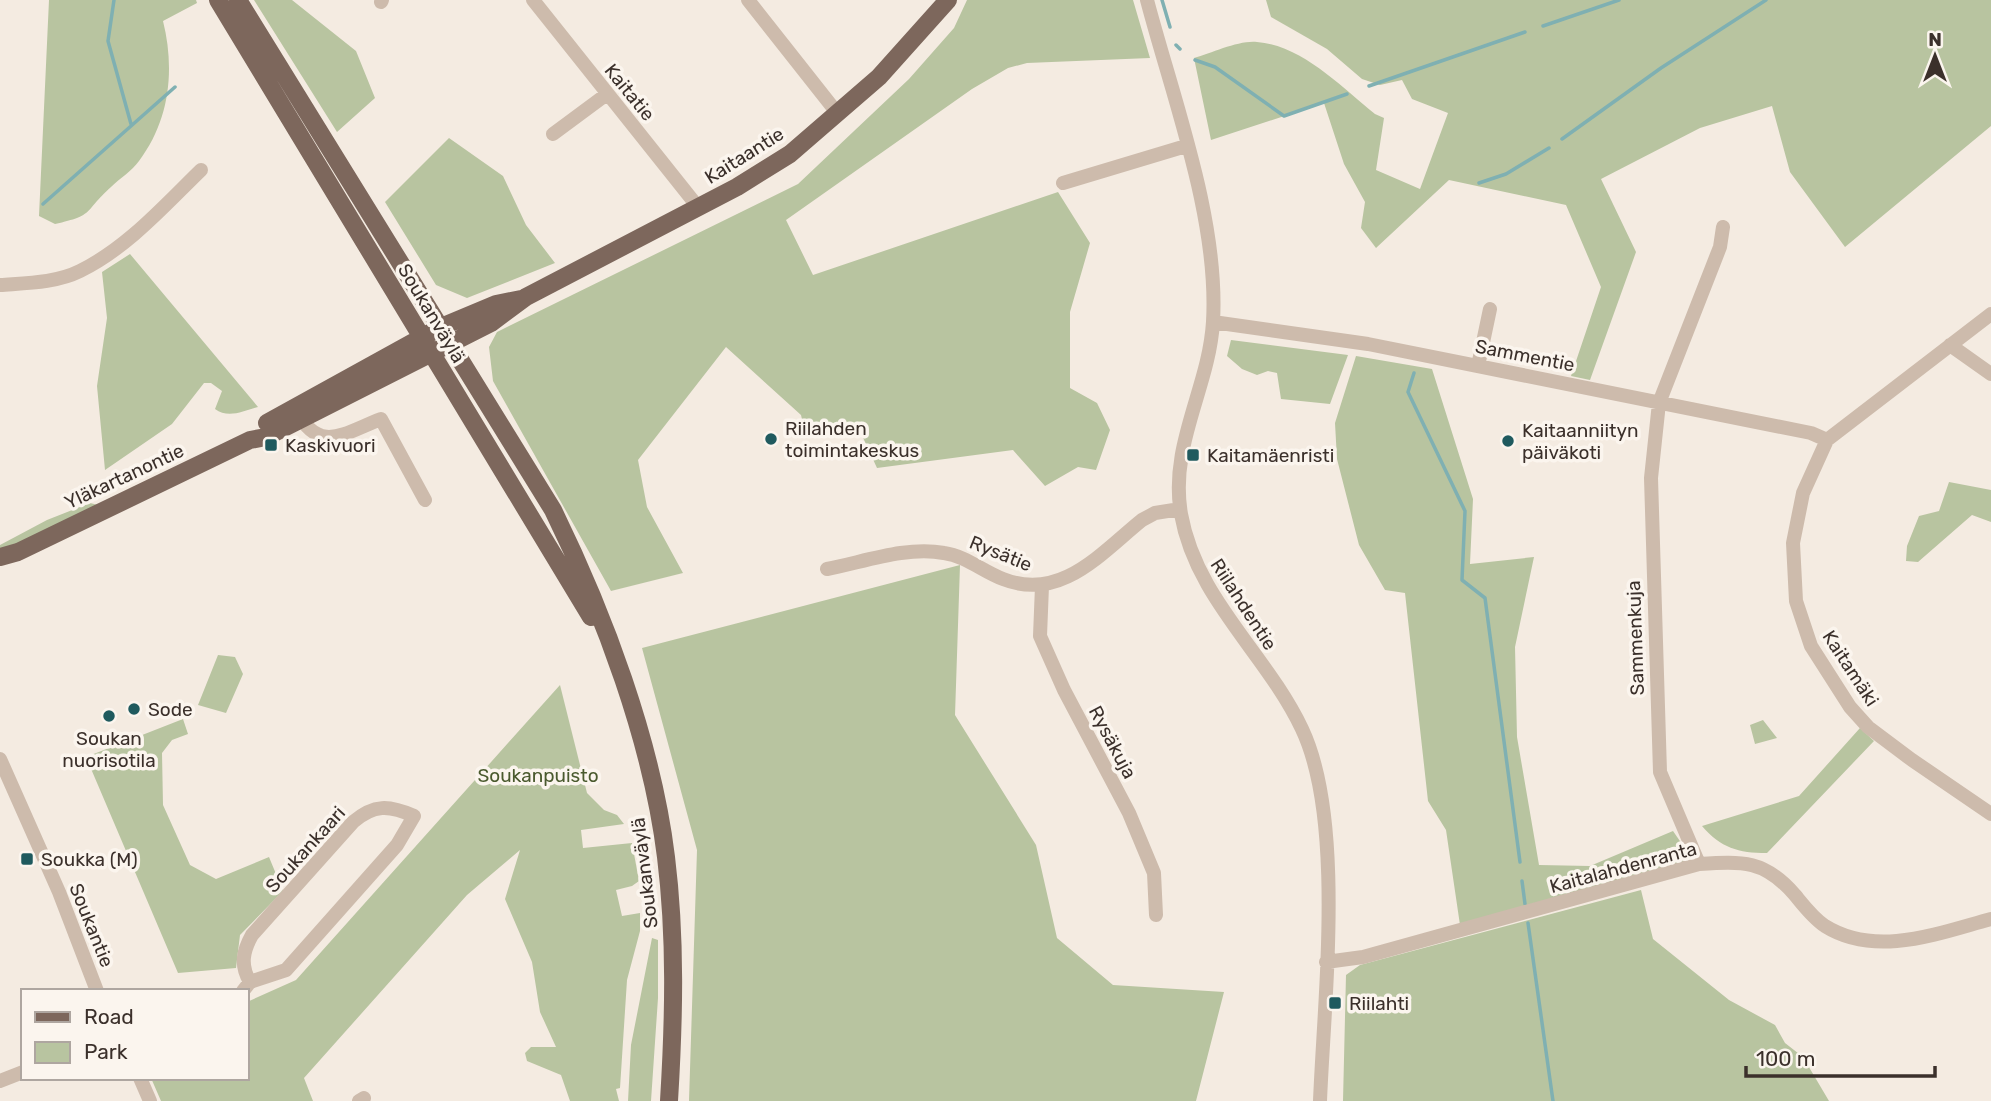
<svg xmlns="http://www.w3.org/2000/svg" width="1991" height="1101" font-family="Rubik,sans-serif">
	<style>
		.green { fill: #b8c4a0 }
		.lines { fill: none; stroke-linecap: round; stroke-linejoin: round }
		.stream { stroke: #7fb0b2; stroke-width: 3.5 }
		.minor { stroke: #cdbbac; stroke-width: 14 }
		.major { stroke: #7d675c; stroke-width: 18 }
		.poi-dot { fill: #1f5a5e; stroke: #fbf5ee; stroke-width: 2.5 }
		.labels { text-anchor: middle; stroke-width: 7; stroke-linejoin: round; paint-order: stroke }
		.street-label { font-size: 19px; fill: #3b302b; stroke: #fbf5ee }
		.poi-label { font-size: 19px; fill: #3b302b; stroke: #fbf5ee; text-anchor: start }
		.park-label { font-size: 19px; fill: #4a5a2e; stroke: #fbf5ee }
	</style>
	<rect width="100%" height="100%" fill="#f4ebe1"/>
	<path class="green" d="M 49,0 L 196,0 L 197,3 L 163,21 C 175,69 170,120 139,161 C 132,171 120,178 111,187 C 83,212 96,215 55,224 L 39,216 Z
		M 254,0 L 292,0 L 356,51 L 375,98 L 337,132 Z
		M 967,0 L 1133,0 L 1150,58 L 1027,63 L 1008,68 L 972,89 L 786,220 L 813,275 L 1058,192 L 1090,243 L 1070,312 L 1070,388 L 1097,403 L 1110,430 L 1096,470 L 1078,467 L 1045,486 L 1013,450 L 877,468 L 859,429 L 804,428 L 801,415 L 726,347 L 638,460 L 647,507 L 683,573 L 611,591 L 493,381 L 489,347 L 497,332 L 798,184 L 909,79 L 954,28 Z
		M 1266,0 L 1991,0 L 1991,126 L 1845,247 L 1790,172 L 1772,106 L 1700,128 L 1601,179 L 1636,252 L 1590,380 L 1571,376 L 1601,287 L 1566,205 L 1449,180 L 1376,248 L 1361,228 L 1365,202 L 1344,164 L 1324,103 L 1211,140 L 1194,58 C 1212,53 1239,40 1257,42 C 1303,46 1341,87 1375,114 L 1384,118 L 1376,170 L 1420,189 L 1448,113 L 1412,99 L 1402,80 L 1380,85 L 1362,79 L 1327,49 L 1271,17 Z
		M 449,138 L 503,176 L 526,225 L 555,263 L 467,298 L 436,285 L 385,202 Z
		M 130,254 L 258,407 C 244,411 228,419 215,409 L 222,391 L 211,383 L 204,383 L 172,424 L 105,470 L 97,386 L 107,318 L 102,272 Z
		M 1231,340 L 1348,355 L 1330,404 L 1281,399 L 1277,373 L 1268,371 L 1257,375 L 1242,369 L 1227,356 Z
		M 1356,356 L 1432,369 L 1473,499 L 1470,564 L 1534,557 L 1515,647 L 1517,737 L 1539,865 L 1590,866 L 1673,831 L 1693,860 L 1460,925 L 1446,830 L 1428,801 L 1405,593 L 1385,590 L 1359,545 L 1337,459 L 1335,423 Z
		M 1949,482 L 1991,490 L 1991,522 L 1972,515 L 1918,562 L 1906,561 L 1907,546 L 1919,516 L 1939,511 Z
		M 90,503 L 98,505 L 0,555 L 0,545 L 47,520 Z
		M 960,565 L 955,715 L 1036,845 L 1057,938 L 1113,985 L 1224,992 L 1196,1101 L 689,1101 L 697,850 L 642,648 Z
		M 218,655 L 235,657 L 243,674 L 226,713 L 198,705 Z
		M 560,685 L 587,793 L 604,810 L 617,815 L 624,824 L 581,830 L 583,848 L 632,843 L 639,881 L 632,886 L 616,890 L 622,916 L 640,913 L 640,931 L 627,980 L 620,1088 L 616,1089 L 619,1101 L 570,1101 L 561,1075 L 527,1061 L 525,1053 L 531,1047 L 556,1047 L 540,1012 L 532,962 L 505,899 L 520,850 L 467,895 L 304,1078 L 313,1101 L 161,1101 L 151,1078 L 247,1078 L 247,1002 L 296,980 Z
		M 183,719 L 188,734 L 172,740 L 162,753 L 163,805 L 190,865 L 216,879 L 269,857 L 283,891 L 240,935 L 236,968 L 178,973 L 86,757 Z
		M 1763,720 L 1777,738 L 1755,744 L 1750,725 Z
		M 1860,728 L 1874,741 L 1767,853 C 1738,853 1721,848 1702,826 L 1799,796 Z
		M 1641,890 L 1653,939 L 1729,1000 L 1775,1025 L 1785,1043 L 1803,1057 L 1829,1101 L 1343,1101 L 1346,975 L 1360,965 Z
		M 652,938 L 658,940 L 658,998 L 651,1101 L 628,1101 L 631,1045 Z"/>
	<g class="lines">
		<path class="stream" d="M 114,0 L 108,41 L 131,124
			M 1162,0 L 1170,27
			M 1543,26 L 1619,0
			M 1176,45 L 1180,49
			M 1195,60 L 1215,67 L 1284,116 L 1347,94
			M 1369,86 L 1525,32
			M 1562,139 L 1661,68 L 1766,0
			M 1479,183 L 1506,174 L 1549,148
			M 43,204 L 175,87
			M 1414,373 L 1408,392 L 1465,511 L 1462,580 L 1485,598 L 1520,862
			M 1522,881 L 1525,904
			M 1528,923 L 1553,1101"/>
		<path class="minor" d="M 533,0 L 698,207
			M 748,0 L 838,114
			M 1147,0 C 1173,99 1219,219 1213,322 C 1209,388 1169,445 1181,514 C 1196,599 1266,653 1302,729 C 1345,820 1324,999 1320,1101
			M 381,2 L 382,0
			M 553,134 L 607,94
			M 1063,183 L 1186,146
			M 0,285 C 26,283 56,283 80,271 C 127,248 164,206 201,170
			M 1991,314 L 1827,440 L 1803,493 L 1793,543 L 1796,601 L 1811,646 L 1850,707 L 1868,727 L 1912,760 L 1991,814
			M 1213,322 L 1368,344 L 1811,433 L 1827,440
			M 1950,345 L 1991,374
			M 1478,366 L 1490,309
			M 296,410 C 319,455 344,433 381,419 L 425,500
			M 827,569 C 864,562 906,546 944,553 C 966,556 982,571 1003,579 C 1061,602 1101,553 1142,520 L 1155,513 L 1180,509
			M 1042,586 L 1040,636 L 1064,690 L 1129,813 L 1154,873 L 1156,915
			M 0,759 L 59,892 L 97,991
			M 1699,864 L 1660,772 L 1651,478 L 1659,403 L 1720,247 L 1723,227
			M 1326,962 L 1363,957 L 1699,864 C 1743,861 1765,860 1795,895 C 1804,906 1813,918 1825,926 C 1876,958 1939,933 1991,919
			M 243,991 L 250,982 L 286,970 L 397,845 L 414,816 C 389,805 374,804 353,822 L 252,935 C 243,951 240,965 250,982
			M 140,1078 L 150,1101
			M 0,1081 L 23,1072
			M 359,1101 L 364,1098"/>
		<path class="major" d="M 218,0 L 591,617
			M 238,0 L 553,510 C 604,614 652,742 666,857 C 676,938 674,1019 669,1101
			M 267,423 L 441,327 L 496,304 L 521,299
			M 0,557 L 18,552 L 250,440 L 266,437 L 491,323 L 526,297 L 737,187 L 790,154 L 879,77 L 948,0"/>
	</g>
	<g class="poi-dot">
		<circle cx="771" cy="439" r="7"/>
		<circle cx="1508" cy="441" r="7"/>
		<rect x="264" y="438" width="14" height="14" rx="3.5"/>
		<rect x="1186" y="448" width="14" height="14" rx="3.5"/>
		<circle cx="134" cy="709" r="7"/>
		<circle cx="109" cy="716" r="7"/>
		<rect x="20" y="852" width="14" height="14" rx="3.5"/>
		<rect x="1328" y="996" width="14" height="14" rx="3.5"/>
	</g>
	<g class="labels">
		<g class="street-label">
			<text transform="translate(630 92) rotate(51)" y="7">Kaitatie</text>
			<text transform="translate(744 155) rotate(-32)" y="7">Kaitaantie</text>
			<text transform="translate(432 313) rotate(59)" y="7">Soukanväylä</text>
			<text transform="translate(1525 355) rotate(11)" y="7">Sammentie</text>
			<text transform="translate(124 476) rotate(-25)" y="7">Yläkartanontie</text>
			<text transform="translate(1001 553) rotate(22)" y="7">Rysätie</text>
			<text transform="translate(1244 604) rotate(57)" y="7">Riilahdentie</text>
			<text transform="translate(1635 638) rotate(-92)" y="7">Sammenkuja</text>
			<text transform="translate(1851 668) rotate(57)" y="7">Kaitamäki</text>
			<text transform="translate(1113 742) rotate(62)" y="7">Rysäkuja</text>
			<text transform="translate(305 849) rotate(-48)" y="7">Soukankaari</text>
			<text transform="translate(1623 867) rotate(-15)" y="7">Kaitalahdenranta</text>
			<text transform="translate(644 873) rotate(-97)" y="7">Soukanväylä</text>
			<text transform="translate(92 925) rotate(68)" y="7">Soukantie</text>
		</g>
		<g class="poi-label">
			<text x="785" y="435">Riilahden<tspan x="785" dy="22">toimintakeskus</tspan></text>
			<text x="1522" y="437">Kaitaanniityn<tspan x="1522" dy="22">päiväkoti</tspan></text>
			<text x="285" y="452">Kaskivuori</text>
			<text x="1207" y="462">Kaitamäenristi</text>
			<text x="148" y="716">Sode</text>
			<text x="109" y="745" text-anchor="middle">Soukan<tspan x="109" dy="22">nuorisotila</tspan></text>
			<text x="41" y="866">Soukka (M)</text>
			<text x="1349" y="1010">Riilahti</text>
		</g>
		<g class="park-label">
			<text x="538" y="782">Soukanpuisto</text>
		</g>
	</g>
	<rect x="21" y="989" width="228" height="91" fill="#fbf5ee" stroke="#aea6a0" stroke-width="2"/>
	<rect x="35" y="1012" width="35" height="10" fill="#7d675c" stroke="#aea6a0" stroke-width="2"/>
	<text x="84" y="1024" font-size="21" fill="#3b302b">Road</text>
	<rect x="35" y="1042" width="35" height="21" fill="#b8c4a0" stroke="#aea6a0" stroke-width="2"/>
	<text x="84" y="1059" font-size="21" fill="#3b302b">Park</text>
	<g transform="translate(1935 56)" stroke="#fbf5ee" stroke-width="5" paint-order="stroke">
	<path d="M0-5L12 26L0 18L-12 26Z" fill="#3b302b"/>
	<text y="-10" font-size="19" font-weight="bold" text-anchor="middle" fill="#3b302b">N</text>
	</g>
	<path d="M1746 1066v10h189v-10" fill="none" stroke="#3b302b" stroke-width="3.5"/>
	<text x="1756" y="1066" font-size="21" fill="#3b302b" stroke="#fbf5ee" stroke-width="5" paint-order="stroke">100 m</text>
</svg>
